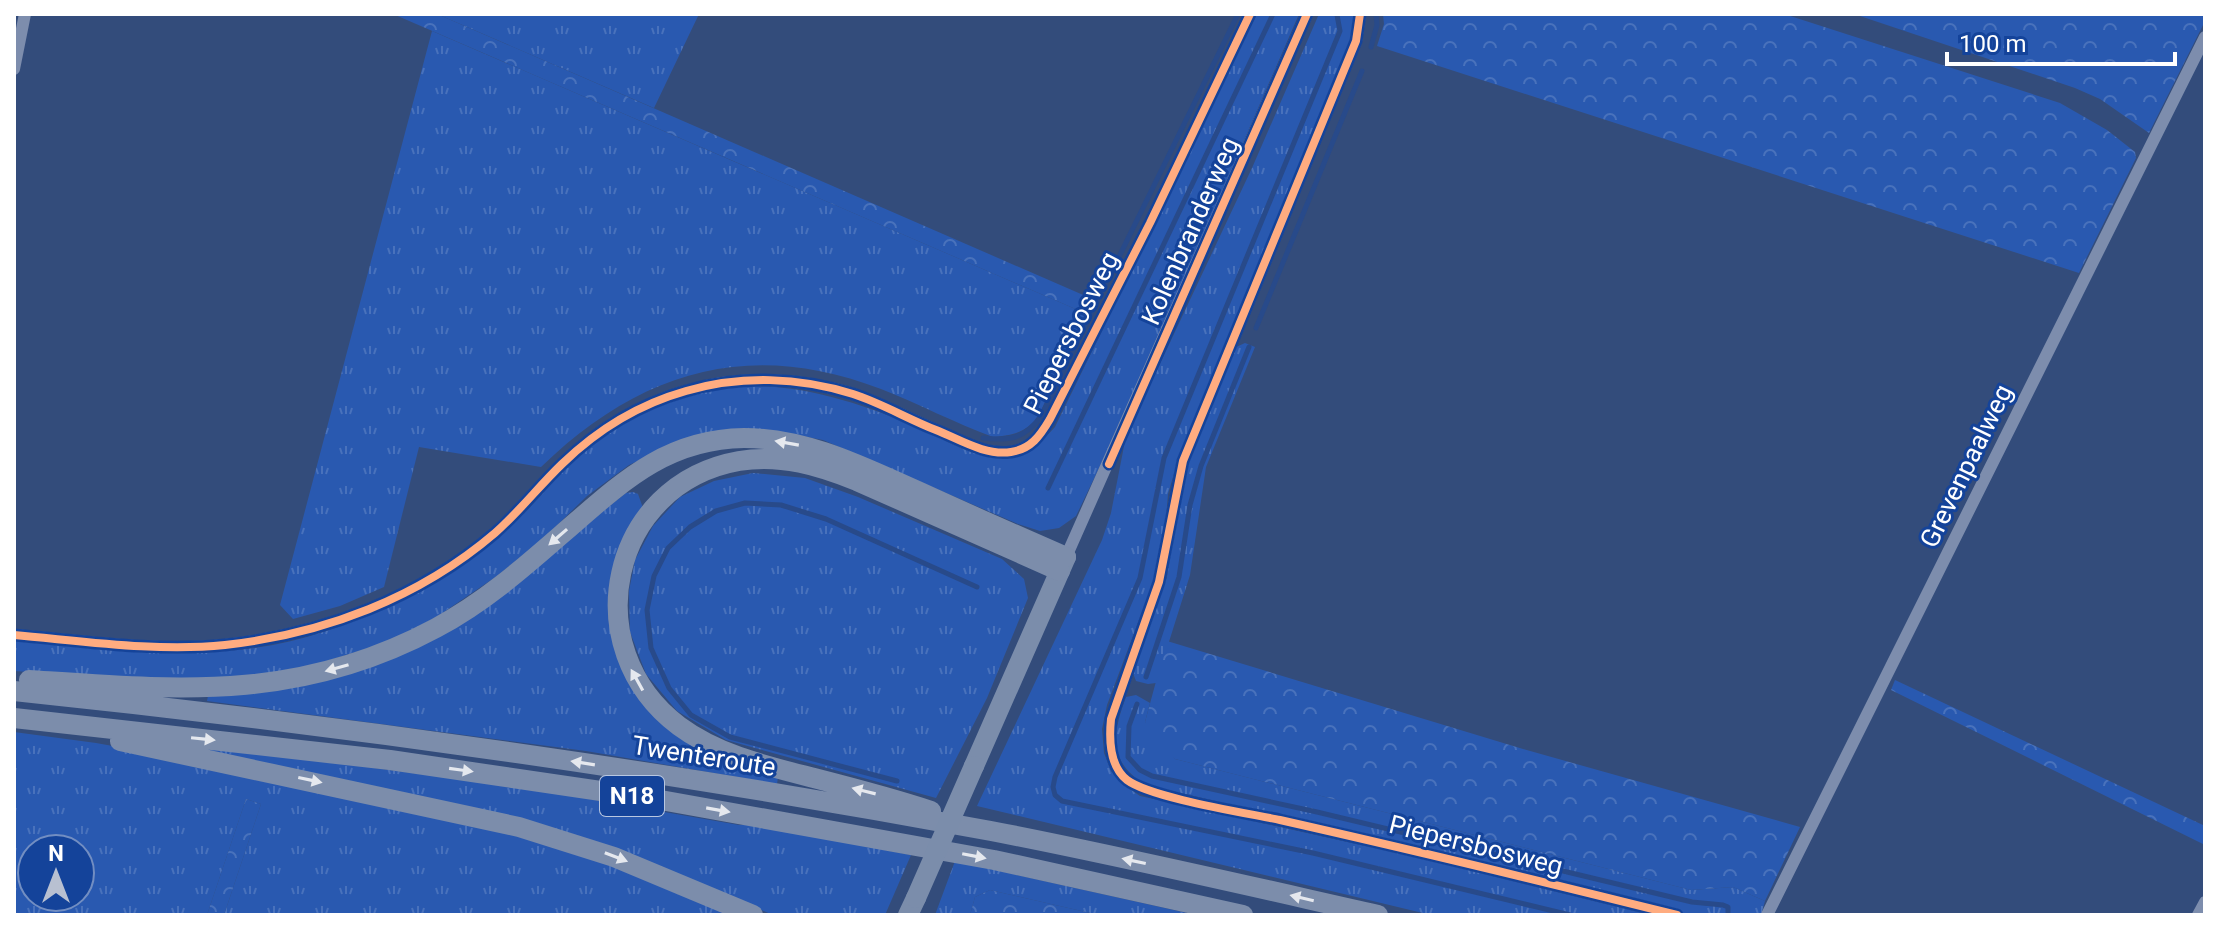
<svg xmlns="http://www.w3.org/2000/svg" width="2219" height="929" font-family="Roboto,sans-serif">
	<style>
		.grass { fill: url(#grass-tufts); fill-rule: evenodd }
		.forest { fill: url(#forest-crowns) }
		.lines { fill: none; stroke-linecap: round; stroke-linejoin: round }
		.stream { stroke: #284a8a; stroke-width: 5 }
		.minor { stroke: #7d8dad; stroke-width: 12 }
		.primary { stroke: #7b8dab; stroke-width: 20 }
		.trunk { stroke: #7c8dab; stroke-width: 20 }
		.primary-bridge { stroke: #7b8dab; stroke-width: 20 }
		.cycleway-casing { stroke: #14439a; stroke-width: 13 }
		.cycleway { stroke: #ffac80; stroke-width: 8 }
		.oneway { fill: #e5e8ee }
		.labels { text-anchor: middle; stroke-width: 6; stroke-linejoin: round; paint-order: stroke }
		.shield { fill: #14439a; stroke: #b8c7e1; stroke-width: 2 }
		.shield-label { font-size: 24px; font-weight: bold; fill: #fff }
		.street-label { font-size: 26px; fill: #fff; stroke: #14439a }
	</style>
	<defs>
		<pattern id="grass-tufts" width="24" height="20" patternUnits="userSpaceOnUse" patternTransform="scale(2)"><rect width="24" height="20" fill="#2959b0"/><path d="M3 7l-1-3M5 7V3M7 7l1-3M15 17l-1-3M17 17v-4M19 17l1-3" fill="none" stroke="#4972bc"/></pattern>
		<pattern id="forest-crowns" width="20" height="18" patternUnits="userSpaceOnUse" patternTransform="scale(2)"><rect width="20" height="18" fill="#2959b0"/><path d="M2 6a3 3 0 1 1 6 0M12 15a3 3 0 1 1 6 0" fill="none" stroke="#4972bc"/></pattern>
	</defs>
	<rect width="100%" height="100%" fill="#334c7b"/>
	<path class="grass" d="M 437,14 L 699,14 L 654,108 Z
		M 1257,14 L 1299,14 L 1126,412 L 1076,516 L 1059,528 L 1040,531 L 1018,524 L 823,440 L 770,430 L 729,431 L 672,445 L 629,465 L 587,496 L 544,538 L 497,576 L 438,616 L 392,641 L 281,675 L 195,683 L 14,671 L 14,641 C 62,643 111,645 159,648 C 181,649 204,652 225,651 C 335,644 429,591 513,523 C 532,508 546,488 563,471 C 598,433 641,409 691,395 C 769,372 848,398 919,428 C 937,436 968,454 986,455 C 1020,456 1033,452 1055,427 Z
		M 1319,14 L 1354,14 L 1350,43 L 1178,460 L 1168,494 L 1165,529 L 1155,577 L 1107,705 L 1102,729 L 1104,753 L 1111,771 L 1123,784 L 1140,796 L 1424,859 L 1651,915 L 1431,915 L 977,806 L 1102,540 L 1111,513 L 1126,436 L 1252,168 Z
		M 432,31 L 1087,314 L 1037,419 C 1023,433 1013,435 993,437 C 955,423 919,404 881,389 C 749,338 640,371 541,467 L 419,447 L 384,587 L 340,606 L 293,619 L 280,605 Z
		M 1245,343 L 1255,347 L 1206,467 L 1190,575 L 1156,683 L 1148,684 L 1136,681 L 1133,673 L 1167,577 L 1178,501 L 1191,454 L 1234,348 Z
		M 753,473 L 805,478 L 858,497 L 1002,559 L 1024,579 L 1028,598 L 987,698 L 936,798 L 726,740 L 677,711 L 646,674 L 630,632 L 629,591 L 635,560 L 653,526 L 680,497 L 714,481 Z
		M 633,492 L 638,494 L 643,508 L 622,550 L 624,666 L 641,702 L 669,729 L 778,777 L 777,784 L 586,751 L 207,701 L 208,696 L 371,664 L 565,541 L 626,493 Z
		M 1136,695 L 1150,703 L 1145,722 L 1175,759 L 1691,890 L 1733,887 L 1765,901 L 1761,915 L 1689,915 L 1501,867 L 1146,785 C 1108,762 1112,735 1126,697 Z
		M 14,732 L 96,743 L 207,763 L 522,832 L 744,915 L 224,915 L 261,804 L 246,799 L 207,915 L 14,915 ZM 32,849 L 80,849 L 80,897 L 32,897 Z
		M 201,745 L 526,788 L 739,825 L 756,825 L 911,855 L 885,915 L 773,915 L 673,872 L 201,752 Z
		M 955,861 L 1196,915 L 1099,915 L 990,890 L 975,897 L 970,915 L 935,915 Z"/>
	<path class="forest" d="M 393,14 L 437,14 L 1097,301 L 1087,314 Z
		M 1383,14 L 1784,14 L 2060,103 L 2107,130 L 2135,152 L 2136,158 L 2079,273 L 1377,46 L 1384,24 Z
		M 1854,14 L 2205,14 L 2205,21 L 2149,133 L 2100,99 L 2075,88 Z
		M 1167,641 L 1523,749 L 1800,827 L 1765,901 L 1733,887 L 1691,890 L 1175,759 L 1154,743 L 1145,722 Z
		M 1895,680 L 2205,826 L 2205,845 L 1891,690 Z
		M 246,799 L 261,804 L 224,915 L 207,915 Z
		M 990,890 L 1099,915 L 970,915 L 975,897 Z"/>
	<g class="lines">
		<path class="stream" d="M 1337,15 L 1340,31 L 1164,458 L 1140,578 L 1055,777 L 1053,787 L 1055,795 L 1062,801 L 1313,853 L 1570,915
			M 1371,47 L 1377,25 L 1376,14
			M 1256,328 L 1362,71
			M 983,438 C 1009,441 1025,439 1041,416 L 1238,14
			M 1048,488 L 1273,14
			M 1146,677 L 1179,577 L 1190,505 L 1201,466 L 1249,347
			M 1137,704 L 1129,726 L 1128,757 L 1140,770 L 1152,776 L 1317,812 L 1692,902 L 1723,905 L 1728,907 L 1728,912
			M 897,781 L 730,737 L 691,715 L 669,688 L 651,648 L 647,610 L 654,576 L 668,548 L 690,527 L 716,511 L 745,503 L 781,505 L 826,519 L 977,587"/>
		<path class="minor" d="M 1360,14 L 1356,41 L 1183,461 L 1159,582 L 1111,719 C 1109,739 1109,766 1127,780 C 1151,798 1247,813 1280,820 C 1413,850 1545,882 1677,915
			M 14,69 L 25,14
			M 1066,557 L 1307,14
			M 14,635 C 83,641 156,652 225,645 C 324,634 419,598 495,533 C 519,512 539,486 562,464 C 597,430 640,404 686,391 C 741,375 799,377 853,394 C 881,403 908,419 936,430 C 959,439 985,456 1011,452 C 1031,449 1040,436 1050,419 L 1150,223 L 1250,14
			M 1767,915 L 2205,37
			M 2198,915 L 2205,902"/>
		<path class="primary" d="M 974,766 L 1066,557
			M 908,915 L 916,898"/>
		<path class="trunk" d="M 29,680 C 179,690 298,702 436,628 C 483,603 522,569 562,534 C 619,485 664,439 744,438 C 808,438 865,468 922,493 C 970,515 1018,536 1066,557
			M 14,691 C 341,725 668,771 991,831 C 1121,856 1249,886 1378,915
			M 14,718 L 390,760 L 655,799 L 994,860 L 1243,915
			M 120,741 L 519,827 L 614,857 L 753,915
			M 931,811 C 892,798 853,788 814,778 C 767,766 718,755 679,726 C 575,648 609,484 739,461 C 781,454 820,466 857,481 L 1060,571"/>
		<path class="primary-bridge" d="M 916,898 L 974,766"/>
		<g class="cycleway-casing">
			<path id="cycleway" d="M 1360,14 L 1356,41 L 1183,461 L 1159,582 L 1111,719 C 1109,739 1109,766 1127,780 C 1151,798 1247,813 1280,820 C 1413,850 1545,882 1677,915
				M 1109,464 L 1307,14
				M 14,635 C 83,641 156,652 225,645 C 324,634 419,598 495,533 C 519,512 539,486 562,464 C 597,430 640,404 686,391 C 741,375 799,377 853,394 C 881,403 908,419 936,430 C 959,439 985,456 1011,452 C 1031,449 1040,436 1050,419 L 1150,223 L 1250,14"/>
		</g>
		<use href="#cycleway" class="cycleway"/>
	</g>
	<defs><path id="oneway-solid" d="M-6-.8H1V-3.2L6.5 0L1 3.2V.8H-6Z" transform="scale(2)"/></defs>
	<g class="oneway">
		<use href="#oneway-solid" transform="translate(787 443) rotate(-170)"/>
		<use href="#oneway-solid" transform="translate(558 537) rotate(139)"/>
		<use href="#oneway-solid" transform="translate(337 668) rotate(164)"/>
		<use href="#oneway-solid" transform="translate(637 680) rotate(-119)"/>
		<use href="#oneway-solid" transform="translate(203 739) rotate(6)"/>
		<use href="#oneway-solid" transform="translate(583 763) rotate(-171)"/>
		<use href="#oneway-solid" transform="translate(461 770) rotate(8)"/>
		<use href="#oneway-solid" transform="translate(310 780) rotate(12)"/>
		<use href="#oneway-solid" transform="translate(864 791) rotate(-166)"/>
		<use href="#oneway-solid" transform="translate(718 810) rotate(10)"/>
		<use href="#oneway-solid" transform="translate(974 856) rotate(11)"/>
		<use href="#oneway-solid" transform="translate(616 857) rotate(21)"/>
		<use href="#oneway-solid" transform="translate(1134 861) rotate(-168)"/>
		<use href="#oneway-solid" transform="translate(1302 898) rotate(-167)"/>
	</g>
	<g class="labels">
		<rect class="shield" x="600" y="776" width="64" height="40" rx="6"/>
		<g class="shield-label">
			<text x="632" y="804">N18</text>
		</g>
		<g class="street-label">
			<text transform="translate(1190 231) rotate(-66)" y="9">Kolenbranderweg</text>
			<text transform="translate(1071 333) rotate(-63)" y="9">Piepersbosweg</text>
			<text transform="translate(1966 466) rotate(-64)" y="9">Grevenpaalweg</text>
			<text transform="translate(704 756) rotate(9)" y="9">Twenteroute</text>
			<text transform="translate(1476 845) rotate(14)" y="9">Piepersbosweg</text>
		</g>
	</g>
	<rect width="2219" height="929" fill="none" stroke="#ffffff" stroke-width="32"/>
	<g transform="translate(56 873)"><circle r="38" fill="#14439a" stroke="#728ec2" stroke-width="2"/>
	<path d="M0-6L14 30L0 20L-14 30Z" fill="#b8c0d1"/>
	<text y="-12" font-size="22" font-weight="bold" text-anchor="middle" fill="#ffffff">N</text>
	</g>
	<path d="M1947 52v12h228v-12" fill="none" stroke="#ffffff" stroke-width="4"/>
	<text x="1959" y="52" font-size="24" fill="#ffffff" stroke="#14439a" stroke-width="6" paint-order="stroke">100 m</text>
</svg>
